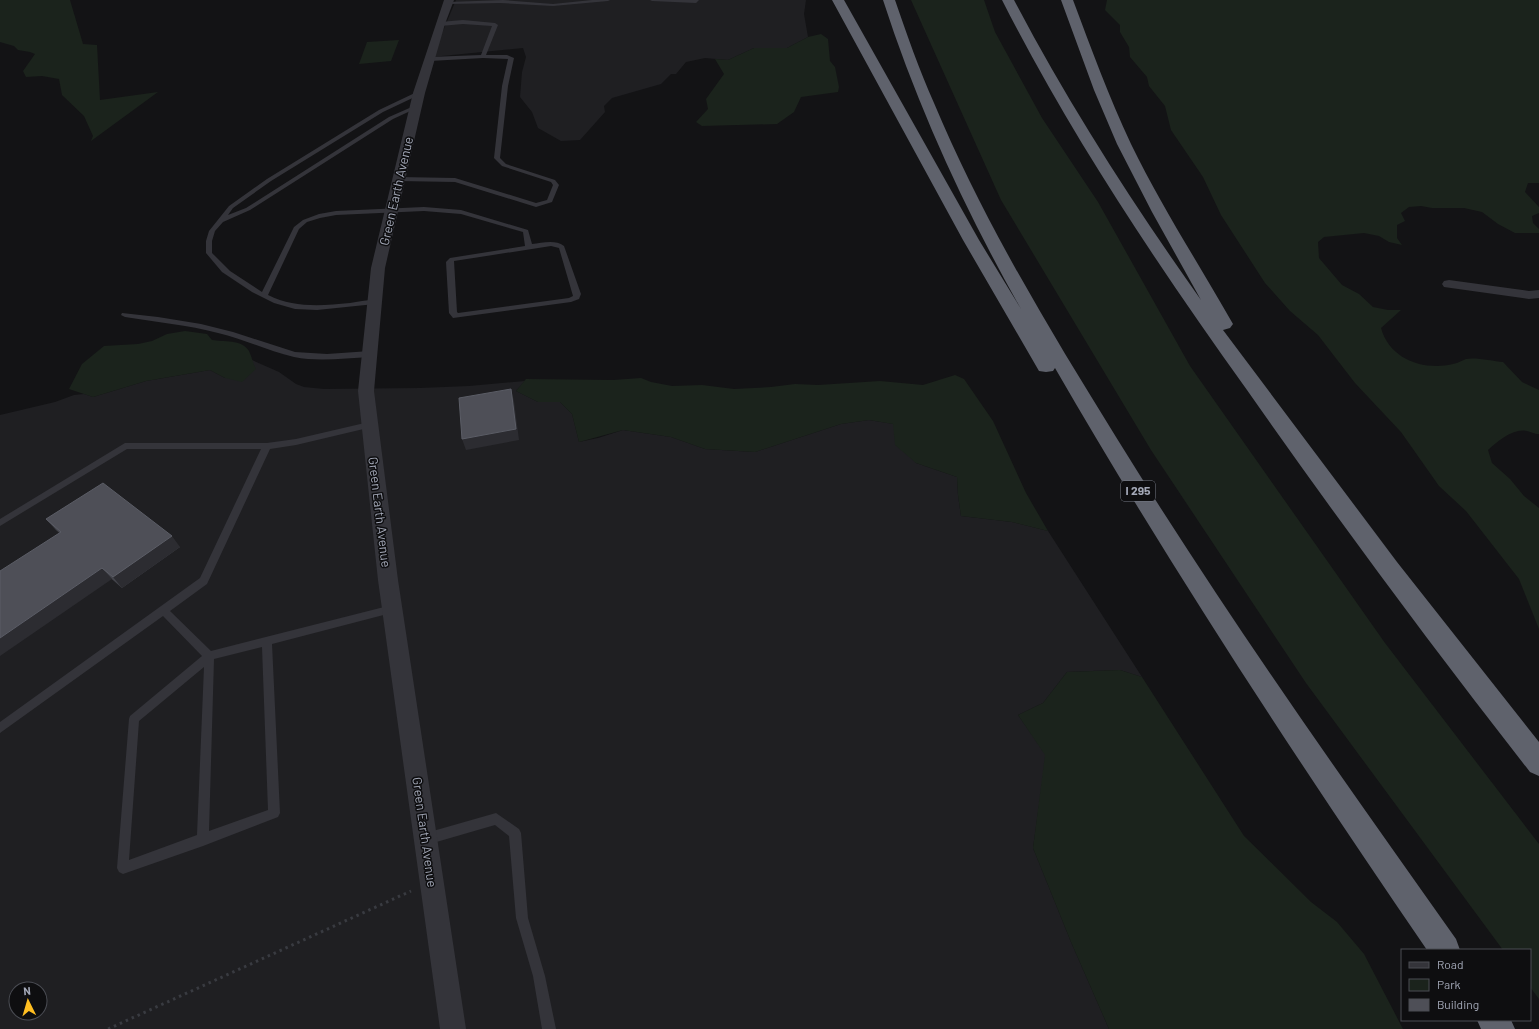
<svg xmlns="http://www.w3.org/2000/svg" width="1539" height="1029" font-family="Barlow,sans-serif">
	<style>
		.built { fill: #1f1f22; fill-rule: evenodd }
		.green { fill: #1b231c }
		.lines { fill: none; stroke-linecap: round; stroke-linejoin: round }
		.path { stroke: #393b41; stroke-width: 3; stroke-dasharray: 2.5 4; stroke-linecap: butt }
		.lane { fill: #34343a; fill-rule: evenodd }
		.street { fill: #34343a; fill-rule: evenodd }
		.highway { fill: #5f626c; fill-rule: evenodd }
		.wall { fill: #43444b }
		.shaded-wall { fill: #2c2c31 }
		.building { fill: #4e4f57; stroke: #5b5d66 }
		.labels { text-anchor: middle; stroke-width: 3; stroke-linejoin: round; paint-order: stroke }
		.shield { fill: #0e0e10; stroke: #767a85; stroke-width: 1 }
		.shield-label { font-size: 12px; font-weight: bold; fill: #a3a8b7 }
		.street-label { font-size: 13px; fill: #a3a8b7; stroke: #0e0e10 }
	</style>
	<rect width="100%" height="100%" fill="#131315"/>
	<path class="built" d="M 456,0 L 806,0 L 804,14 L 808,37 L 787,48 L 754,48 L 728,60 L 705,58 L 686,62 L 676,74 L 671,74 L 661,84 L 612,98 L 604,106 L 605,112 L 580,140 L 561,141 L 538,128 L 532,112 L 520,97 L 522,72 L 526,57 L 523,48 L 432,57 Z
		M 252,360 L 279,372 L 296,384 L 304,387 L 324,389 L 420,388 L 469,386 L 525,381 L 516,391 L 538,402 L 560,402 L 572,414 L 579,442 L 598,438 L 623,430 L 671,437 L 705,449 L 755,452 L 841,424 L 869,420 L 894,424 L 916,463 L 957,477 L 958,495 L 961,516 L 1012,522 L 1048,531 L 1142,677 L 1120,670 L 1067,672 L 1043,703 L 1018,715 L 1046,755 L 1033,848 L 1071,942 L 1109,1029 L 0,1029 L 0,415 L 55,402 L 74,395 L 84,394 L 93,397 L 146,381 L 210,370 L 225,378 ZM 16,989 L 40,989 L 40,1013 L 16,1013 Z"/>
	<path class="green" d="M 0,0 L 70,0 L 83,44 L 97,45 L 100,100 L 158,92 L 91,141 L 93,136 L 84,116 L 62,95 L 59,79 L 42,76 L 26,77 L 23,71 L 35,54 L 30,52 L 18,50 L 14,46 L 0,42 Z
		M 911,0 L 984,0 L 995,32 L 1042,118 L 1098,202 L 1190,366 L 1385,643 L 1539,844 L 1539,999 L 1530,987 L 1530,950 L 1503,950 L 1306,683 L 1151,450 L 1001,200 Z
		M 1107,0 L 1539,0 L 1539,183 L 1528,183 L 1525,192 L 1539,207 L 1539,213 L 1532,216 L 1533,223 L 1539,229 L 1539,233 L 1515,233 L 1498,224 L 1482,212 L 1464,208 L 1432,208 L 1421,206 L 1409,207 L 1401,213 L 1405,221 L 1397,225 L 1397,238 L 1402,245 L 1389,242 L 1379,236 L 1364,233 L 1324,237 L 1318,242 L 1319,258 L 1342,285 L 1359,294 L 1373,307 L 1388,310 L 1401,310 L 1381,328 C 1390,361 1427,372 1457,363 C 1460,362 1463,360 1466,359 C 1475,357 1493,361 1503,362 L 1522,382 L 1539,390 L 1539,434 C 1534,434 1532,432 1527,431 C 1513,428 1498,441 1488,450 L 1492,463 L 1510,479 L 1524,496 L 1539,508 L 1539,629 L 1519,579 L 1466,511 L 1439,486 L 1401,432 L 1355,383 L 1318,335 L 1290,311 L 1265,283 L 1221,215 L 1203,177 L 1171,130 L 1165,106 L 1149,86 L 1147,77 L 1130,57 L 1129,47 L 1120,32 L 1120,25 L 1105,10 Z
		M 821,34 L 828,39 L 830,61 L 835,67 L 839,87 L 838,92 L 801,97 L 794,112 L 777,124 L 702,126 L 696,122 L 708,109 L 706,99 L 724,74 L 715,59 L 728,60 L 754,48 L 787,48 L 808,37 Z
		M 399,40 L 391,61 L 359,64 L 367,42 Z
		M 185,331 L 207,334 L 212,340 C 223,342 242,339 249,351 C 251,355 253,363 256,369 L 242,382 L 225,378 L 210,370 L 146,381 L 93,397 L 69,389 L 82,364 L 104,346 L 138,344 L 152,341 L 167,334 Z
		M 955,375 L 964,379 L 993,421 L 1026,493 L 1048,531 L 1012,522 L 961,516 L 958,495 L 957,477 L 916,463 L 895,445 L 893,424 L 869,420 L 841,424 L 755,452 L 705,449 L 671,437 L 623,430 L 579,442 L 572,414 L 560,402 L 538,402 L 516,391 L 526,379 L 613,380 L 641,378 L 651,382 L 672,386 L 702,385 L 734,389 L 771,387 L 795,384 L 818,385 L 880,381 L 923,385 Z
		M 1120,670 L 1142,677 L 1244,836 L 1311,902 L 1337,922 L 1364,954 L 1403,1029 L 1109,1029 L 1071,942 L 1033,848 L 1045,755 L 1018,715 L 1043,703 L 1067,672 Z"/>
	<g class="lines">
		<path class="path" d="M 108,1029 L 411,891"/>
		<path class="lane" d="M 503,0 L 553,4 L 592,0 L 610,0 L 608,1 L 553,6 L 500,3 L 448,4 L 446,3 L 448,2 Z
			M 650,0 L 699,0 L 696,3 L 652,1 Z
			M 463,20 L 495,23 L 498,25 L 486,55 L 507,55 L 514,58 L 508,86 L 500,158 L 506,164 L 555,180 L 559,185 L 552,202 L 536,207 L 455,182 L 399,181 L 396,179 L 399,177 L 455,178 L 536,203 L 547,200 L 553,185 L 551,182 L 502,166 L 494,158 L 502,86 L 508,59 L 483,58 L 430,61 L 427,59 L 430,57 L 481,55 L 492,26 L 463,24 L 440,26 L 437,24 L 440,22 Z
			M 419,91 L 422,93 L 421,94 L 383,112 L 271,181 L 233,208 L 228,215 L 246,208 L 389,117 L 414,106 L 419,107 L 393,119 L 250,210 L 223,222 L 215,231 L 212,241 L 212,253 L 230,271 L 262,292 L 294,227 L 303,220 L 319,214 L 336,211 L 424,207 L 461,210 L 528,230 L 532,244 C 542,243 555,239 564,246 L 581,294 L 579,299 L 571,302 L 453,318 L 449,313 L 446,262 L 450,258 L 525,246 L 523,232 L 461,214 L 424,211 L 336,215 L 320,218 L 307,222 L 299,229 L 268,295 C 294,308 321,306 350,303 C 359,302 369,299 378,300 L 379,302 L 375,304 L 317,310 L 295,309 L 274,303 L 252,292 L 222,272 L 206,253 L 206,241 L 209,231 L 229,206 L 267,179 L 379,110 ZM 551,246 L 559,248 L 573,296 L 569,298 L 458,313 L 457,312 L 454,261 Z
			M 122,313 L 158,317 L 201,324 L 233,332 L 295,352 L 327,354 L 370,351 L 374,354 L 370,357 C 345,358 319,362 294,357 C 268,351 244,339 218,333 C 188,325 156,322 125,317 L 121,315 Z
			M 369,422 L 373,425 L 372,427 L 296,445 L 270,449 L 207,584 L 170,611 L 211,651 L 392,605 L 395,606 L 397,609 L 395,612 L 272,644 L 280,813 L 278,817 L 203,846 L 123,874 L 119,872 L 117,868 L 129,719 L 130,716 L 202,656 L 163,616 L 0,733 L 0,722 L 200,578 L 261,449 L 127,449 L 0,526 L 0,519 L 125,443 L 267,443 L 296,439 ZM 262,647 L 268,810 L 209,831 L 214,659 ZM 204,667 L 197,835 L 129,860 L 139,721 Z
			M 496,813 L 519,829 L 521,833 L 528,918 L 545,976 L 556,1029 L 542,1029 L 533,976 L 516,918 L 509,836 L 495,825 L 426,845 L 422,843 L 420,839 L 422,835 L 426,833 Z"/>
		<path class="street" d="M 444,0 L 454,0 L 445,24 L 425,93 L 385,268 L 374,391 L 398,580 L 466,1029 L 440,1029 L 378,580 L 358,391 L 371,268 L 413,93 Z
			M 1449,280 L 1529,291 L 1539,290 L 1539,298 L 1529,299 L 1444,287 L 1442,284 L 1444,281 Z"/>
		<path class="highway" d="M 832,0 L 844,0 L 979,240 L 1021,309 C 965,210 918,108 883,0 L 895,0 C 907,35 919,69 934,103 C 983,220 1049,329 1116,437 C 1222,609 1339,774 1456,939 L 1460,950 L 1427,950 C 1297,760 1170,567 1055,368 L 1053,371 L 1046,372 L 1039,371 L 963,240 Z
			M 1002,0 L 1014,0 C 1069,105 1133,204 1201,300 L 1152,212 L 1117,144 L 1094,90 L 1061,0 L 1073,0 C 1091,48 1109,97 1131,144 C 1161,206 1199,264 1233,324 L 1230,328 L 1223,330 L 1397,562 L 1539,742 L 1539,776 L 1530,772 C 1432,647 1338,520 1247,390 C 1157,264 1072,138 1002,0 Z
			M 1477,1020 L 1511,1020 L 1515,1029 L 1481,1029 Z"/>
	</g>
	<path class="wall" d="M 46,519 L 180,547 L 122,588 L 56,530 Z"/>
	<path class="shaded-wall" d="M 511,389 L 514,401 L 519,440 L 466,450 L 462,439 Z
		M 172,536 L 180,547 L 122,588 L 113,577 Z
		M 102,568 L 112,579 L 0,656 L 0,638 Z"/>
	<path class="building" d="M 511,389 L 516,429 L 462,439 L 459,398 Z
		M 103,483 L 172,536 L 113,577 L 102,568 L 0,638 L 0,571 L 61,532 L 46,519 Z"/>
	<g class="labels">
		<rect class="shield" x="1121" y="481" width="34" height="20" rx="3"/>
		<g class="shield-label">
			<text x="1138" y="495">I 295</text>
		</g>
		<g class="street-label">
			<text transform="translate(396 191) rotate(-77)" y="5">Green Earth Avenue</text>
			<text transform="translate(380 512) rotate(83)" y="5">Green Earth Avenue</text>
			<text transform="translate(425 832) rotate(82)" y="5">Green Earth Avenue</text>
		</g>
	</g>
	<rect x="1401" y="949" width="130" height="72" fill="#0e0e10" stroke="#4a4c53"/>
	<rect x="1409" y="962" width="20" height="6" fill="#34343a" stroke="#4a4c53"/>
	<text x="1437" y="969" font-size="12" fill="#a3a8b7">Road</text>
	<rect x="1409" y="979" width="20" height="12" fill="#1b231c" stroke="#4a4c53"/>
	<text x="1437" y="989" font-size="12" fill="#a3a8b7">Park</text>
	<rect x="1409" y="999" width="20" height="12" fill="#4e4f57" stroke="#4a4c53"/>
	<text x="1437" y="1009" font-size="12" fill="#a3a8b7">Building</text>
	<g transform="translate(28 1001) rotate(355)"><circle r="19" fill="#0e0e10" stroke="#4a4c53"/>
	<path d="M0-3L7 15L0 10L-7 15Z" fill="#ffbe21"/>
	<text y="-6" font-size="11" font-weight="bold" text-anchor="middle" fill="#a3a8b7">N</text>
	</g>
</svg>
